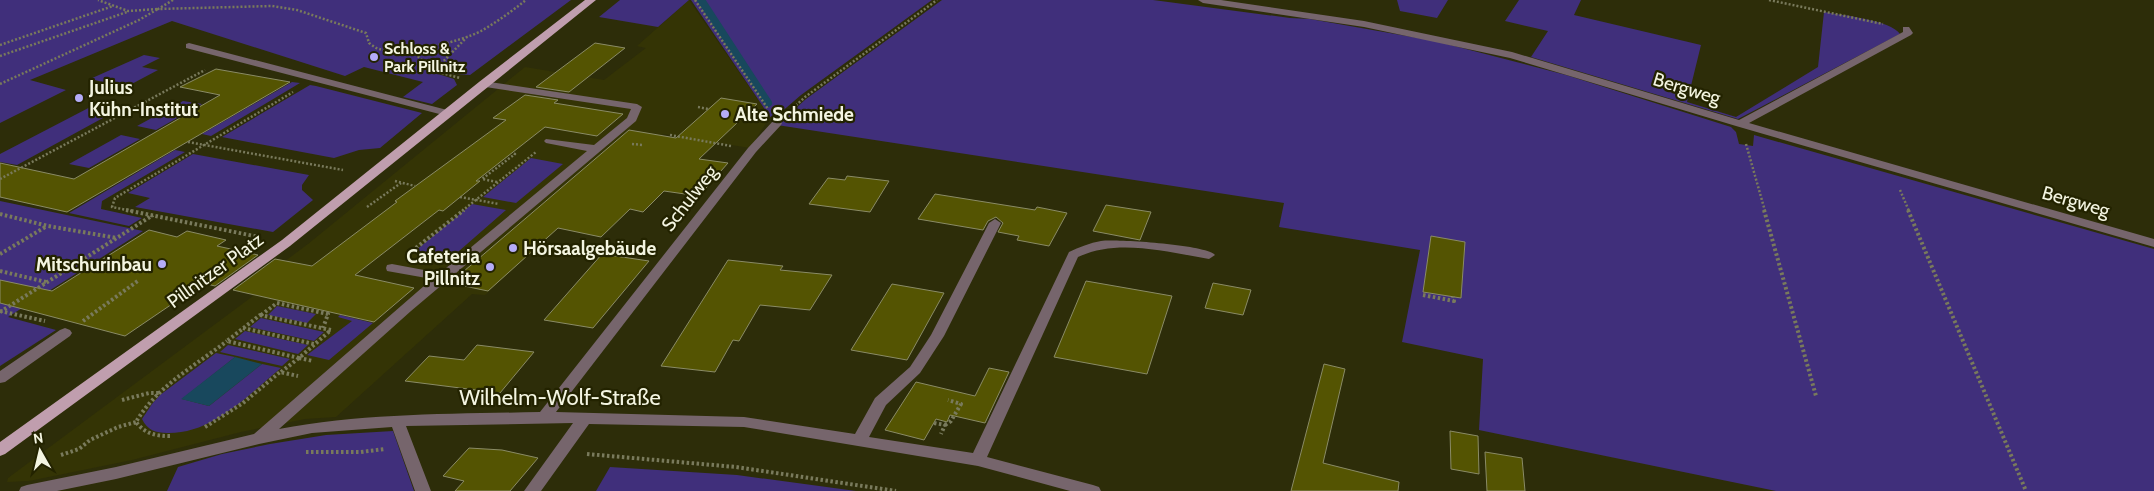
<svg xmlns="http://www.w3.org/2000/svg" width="2154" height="491" font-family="Cabin,sans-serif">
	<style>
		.built { fill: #343405 }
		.green { fill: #402f7b }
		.water { fill: #18485d }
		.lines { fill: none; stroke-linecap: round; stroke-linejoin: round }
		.stream { stroke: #18485d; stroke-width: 8 }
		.building { fill: #545402; stroke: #8a8b66 }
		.path-far1 { stroke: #797a5c; stroke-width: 2.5; stroke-dasharray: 2 2; stroke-linecap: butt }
		.path { stroke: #797a5c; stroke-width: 4; stroke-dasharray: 2.5 2.5; stroke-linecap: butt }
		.minor { fill: #76656c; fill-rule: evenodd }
		.major { fill: #c09eae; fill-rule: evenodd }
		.poi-dot { fill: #b5acf8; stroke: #232300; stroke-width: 2 }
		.labels { text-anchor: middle; stroke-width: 4.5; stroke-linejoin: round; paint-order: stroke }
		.far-poi-label { font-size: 16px; font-weight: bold; fill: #f4f5e1; stroke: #232300; text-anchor: start }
		.poi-label { font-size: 19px; font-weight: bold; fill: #f4f5e1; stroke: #232300; text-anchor: start }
		.street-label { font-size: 19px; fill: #f4f5e1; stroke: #232300 }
		.near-street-label { font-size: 22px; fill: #f4f5e1; stroke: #232300 }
	</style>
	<rect width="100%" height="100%" fill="#2d2d09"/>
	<path class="built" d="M 689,0 L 770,117 L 750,148 L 663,134 L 485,295 L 472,294 L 336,417 L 305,419 L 241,432 L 132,460 L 29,481 L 7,482 L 8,478 L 253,296 L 245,291 L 308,244 L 525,67 L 604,80 L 646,48 L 637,46 Z"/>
	<path class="green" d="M 0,0 L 571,0 L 470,75 L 440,73 L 438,74 L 454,79 L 457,85 L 432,104 L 403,97 L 423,82 L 364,67 L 345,76 L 172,21 L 30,80 L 66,90 L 0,123 Z
		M 620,0 L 689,0 L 658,27 L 599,17 Z
		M 691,0 L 932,0 L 801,95 L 779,114 L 770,117 Z
		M 942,0 L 1153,0 L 1290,18 L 1310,19 L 1435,41 L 1566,75 L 1731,127 L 1736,132 L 1739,144 L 1753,146 L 1754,135 L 2154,249 L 2154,491 L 1776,491 L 1479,430 L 1483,359 L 1402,342 L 1420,250 L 1279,227 L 1284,203 L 777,125 L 806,99 Z
		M 1397,0 L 1448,0 L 1437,18 L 1400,11 Z
		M 1519,0 L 1581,0 L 1574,15 L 1701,45 L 1687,102 L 1736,117 L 1818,67 L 1824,12 C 1840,15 1891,20 1900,34 L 1738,119 L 1531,57 L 1548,31 L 1505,21 Z
		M 144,55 L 160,58 L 142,67 L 158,70 L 126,87 L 90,79 Z
		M 292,82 L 300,83 L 211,136 L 202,134 Z
		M 310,85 L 316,86 L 422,113 L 380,148 L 359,150 L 334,158 L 222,137 Z
		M 183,101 L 202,104 L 156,130 L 137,126 Z
		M 98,103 L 114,106 L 112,113 L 17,165 L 0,162 L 0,154 Z
		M 121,135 L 140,139 L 89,168 L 69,164 Z
		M 175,150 L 185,152 L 102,201 L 101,209 L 142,218 L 129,226 L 69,213 Z
		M 193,154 L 309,175 L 302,185 L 302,190 L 313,200 L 273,232 L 135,207 L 150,198 L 128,193 Z
		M 531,158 L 563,164 L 516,203 L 483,197 Z
		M 0,201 L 143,231 L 8,317 L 56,330 L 0,366 Z
		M 472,204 L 506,210 L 451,258 L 415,251 Z
		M 277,306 L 316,314 L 307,323 L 268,315 Z
		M 340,315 L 373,323 L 329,360 L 307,355 L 352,321 L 338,317 Z
		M 261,318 L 324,332 L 314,341 L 250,327 Z
		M 245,331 L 308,345 L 298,354 L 235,339 Z
		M 228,345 L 290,359 L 282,366 L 220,352 Z
		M 216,353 L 235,357 L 182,399 L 209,406 L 262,364 L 281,368 C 248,395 213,434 167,433 C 156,433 147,430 142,419 L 152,404 L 160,395 Z
		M 393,431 L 414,491 L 167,491 L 178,467 L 222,454 L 270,444 L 326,435 Z
		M 610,467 L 737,475 L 856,491 L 596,491 Z"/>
	<path class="water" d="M 235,357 L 262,364 L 209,406 L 181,399 Z"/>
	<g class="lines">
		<path class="stream" d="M 701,0 L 768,103"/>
	</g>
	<path class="building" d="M 595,43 L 625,48 L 569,92 L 536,87 Z
		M 216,69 L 290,82 L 67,212 L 0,197 L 0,163 L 74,179 L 220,95 L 180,87 Z
		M 525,95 L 558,100 L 554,103 L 623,114 L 597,136 L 545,127 L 476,181 L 480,181 L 443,211 L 439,210 L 355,275 L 414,288 L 374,322 L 233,290 L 275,259 L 312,266 L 397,202 L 395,201 L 506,120 L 493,118 Z
		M 721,98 L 757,104 L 699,159 L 728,163 L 699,196 L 664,191 L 643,212 L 630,209 L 601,237 L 558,228 L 488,291 L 450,283 L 629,130 L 676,138 Z
		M 847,176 L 889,181 L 870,212 L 809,204 L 828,178 L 845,180 Z
		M 935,194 L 1035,210 L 1037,207 L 1067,213 L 1049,246 L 1017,240 L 1019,236 L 998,232 L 1003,223 L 996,217 L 988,221 L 983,230 L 918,219 Z
		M 1106,205 L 1151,212 L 1140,240 L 1093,231 Z
		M 149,230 L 177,237 L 187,231 L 226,240 L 217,246 L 258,255 L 215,286 L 203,283 L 125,336 L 0,303 L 0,280 L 52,291 Z
		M 1431,236 L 1465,242 L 1461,298 L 1423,292 Z
		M 602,254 L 649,261 L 593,328 L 544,320 Z
		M 728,260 L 783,266 L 780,270 L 832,275 L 810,310 L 760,305 L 739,341 L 733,340 L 715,372 L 661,366 Z
		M 1086,281 L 1172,296 L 1147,374 L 1054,357 Z
		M 1213,283 L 1251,290 L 1243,315 L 1205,308 Z
		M 892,284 L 944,293 L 907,360 L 851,350 Z
		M 477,345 L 534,352 L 500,393 L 405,381 L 429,356 L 464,360 Z
		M 1324,364 L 1345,369 L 1323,463 L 1399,482 L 1398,491 L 1291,491 Z
		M 989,368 L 1009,372 L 985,423 L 950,415 L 947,422 L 936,419 L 924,440 L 885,430 L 916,382 L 975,396 Z
		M 1450,431 L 1478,436 L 1479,474 L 1451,469 Z
		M 469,448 L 502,450 L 538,458 L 510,491 L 455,491 L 464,481 L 443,476 Z
		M 1485,452 L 1522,458 L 1525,491 L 1487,491 Z"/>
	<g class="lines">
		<path class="path-far1" d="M 173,0 L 158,9 L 272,6 L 297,10 L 366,33 L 369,43 C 372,45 375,48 379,49 C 402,56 460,42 481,31 C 497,22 512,11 526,0
			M 695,0 L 768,109
			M 1769,0 L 1883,24
			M 0,45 L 113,6
			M 409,48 L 434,71 L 467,37
			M 0,56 L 127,12
			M 434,71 L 460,78
			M 0,84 L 139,20 L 158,9 L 128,11 L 98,0
			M 698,107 L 708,109
			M 790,111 L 805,97 L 937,0
			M 670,135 L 731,146
			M 188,142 L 343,170
			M 632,144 L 643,145
			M 1746,144 L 1765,211
			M 0,179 L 205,70
			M 395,181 L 415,186
			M 497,182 L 482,179 L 515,154 L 512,153
			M 1900,190 L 1909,211
			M 460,197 L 499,204
			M 367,207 L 401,183
			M 132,211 L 112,207 L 115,198 L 293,92
			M 462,211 L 536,152"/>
		<path class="path" d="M 126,210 L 259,237
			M 1764,210 L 1816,396
			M 1908,210 L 2026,491
			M 0,214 L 48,226 L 117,238
			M 412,251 L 464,210
			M 0,254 L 47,226
			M 0,271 L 46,282
			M 1423,295 L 1454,301 L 1453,297
			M 0,311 L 45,321
			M 0,312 L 153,215
			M 260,315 L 331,330 L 299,358 L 227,341 Z
			M 261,315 L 277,303 L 328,314 L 323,328
			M 83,321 L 139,280
			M 243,328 L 314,344
			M 299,358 L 313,361
			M 281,372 L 299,358
			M 122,400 L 149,393 L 159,393
			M 934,423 L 945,425 L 941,434
			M 945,425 L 951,421 L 961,404 L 948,400
			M 205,427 L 243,403 L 280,372 L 298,376
			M 170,436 C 156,436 145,434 136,422 C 156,387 196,365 227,341
			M 306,452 L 361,452 L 385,449
			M 587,454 L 736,467 L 896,491
			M 61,455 L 79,449 L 90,440 L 118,427 L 136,422"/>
		<path class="minor" d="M 1198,0 L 1221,0 L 1364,21 L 1512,52 L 1739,120 L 1903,32 L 1903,27 L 1909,27 L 1913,33 L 1911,35 L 1749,123 L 2154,239 L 2154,247 L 1736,126 L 1510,58 L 1364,27 L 1203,3 Z
			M 189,43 L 451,111 L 452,113 L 447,116 L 186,48 L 186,44 Z
			M 483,81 L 637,104 L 642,107 L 636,121 L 411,311 L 279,429 C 365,413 453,414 540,412 L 748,148 L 773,121 L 781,121 L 782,123 L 781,125 L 756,152 L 556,412 L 744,417 L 855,434 L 875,398 L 910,367 L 931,335 L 989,223 L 995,219 L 1001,223 L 944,336 L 920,373 L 886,405 L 869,437 L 973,453 L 1069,252 C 1079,247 1090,243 1101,241 C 1118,239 1207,245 1215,255 L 1209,259 C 1167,252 1118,238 1078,257 L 987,457 L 1093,485 L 1099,487 L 1101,491 L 1070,491 L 978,466 L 744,427 L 589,424 L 541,491 L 524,491 L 573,423 L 406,426 L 431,491 L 415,491 L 392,427 L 312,433 L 259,444 L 116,479 L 57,491 L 19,491 L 21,487 L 27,485 L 116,467 L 254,434 L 432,279 L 387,271 L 386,268 L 387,265 L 392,264 L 440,273 L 587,151 L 546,143 L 544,141 L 546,139 L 594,145 L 627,118 L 631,109 L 479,86 L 479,82 Z
			M 65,328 L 70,330 L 72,333 L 70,336 L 5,382 L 0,383 L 0,371 L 60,330 Z"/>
		<path class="major" d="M 585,0 L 596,0 L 290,246 L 5,454 L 0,456 L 0,442 L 282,240 L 479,82 Z"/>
	</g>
	<g class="poi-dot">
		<circle cx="374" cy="57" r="5"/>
		<circle cx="79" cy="98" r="5"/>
		<circle cx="725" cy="114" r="5"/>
		<circle cx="513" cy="248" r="5"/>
		<circle cx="162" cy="264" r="5"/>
		<circle cx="490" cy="267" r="5"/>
	</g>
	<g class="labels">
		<g class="far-poi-label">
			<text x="384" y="54">Schloss &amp;<tspan x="384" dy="18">Park Pillnitz</tspan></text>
		</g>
		<g class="poi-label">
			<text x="89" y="94">Julius<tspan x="89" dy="22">Kühn-Institut</tspan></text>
			<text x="735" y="121">Alte Schmiede</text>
			<text x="523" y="255">Hörsaalgebäude</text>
			<text x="480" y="263" text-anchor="end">Cafeteria<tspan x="480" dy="22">Pillnitz</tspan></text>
			<text x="152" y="271" text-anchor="end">Mitschurinbau</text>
		</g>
		<g class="street-label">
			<text transform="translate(1687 88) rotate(17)" y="7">Bergweg</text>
			<text transform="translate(689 198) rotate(-52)" y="7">Schulweg</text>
			<text transform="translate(2076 201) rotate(16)" y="7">Bergweg</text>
			<text transform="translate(215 270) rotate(-36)" y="7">Pillnitzer Platz</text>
		</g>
		<g class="near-street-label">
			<text x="560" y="405">Wilhelm-Wolf-Straße</text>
		</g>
	</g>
	<g transform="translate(40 451) rotate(352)" stroke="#232300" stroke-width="4" paint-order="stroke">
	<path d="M0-4L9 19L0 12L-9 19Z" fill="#f4f5e1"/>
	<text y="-8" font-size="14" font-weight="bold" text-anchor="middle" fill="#f4f5e1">N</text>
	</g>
</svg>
